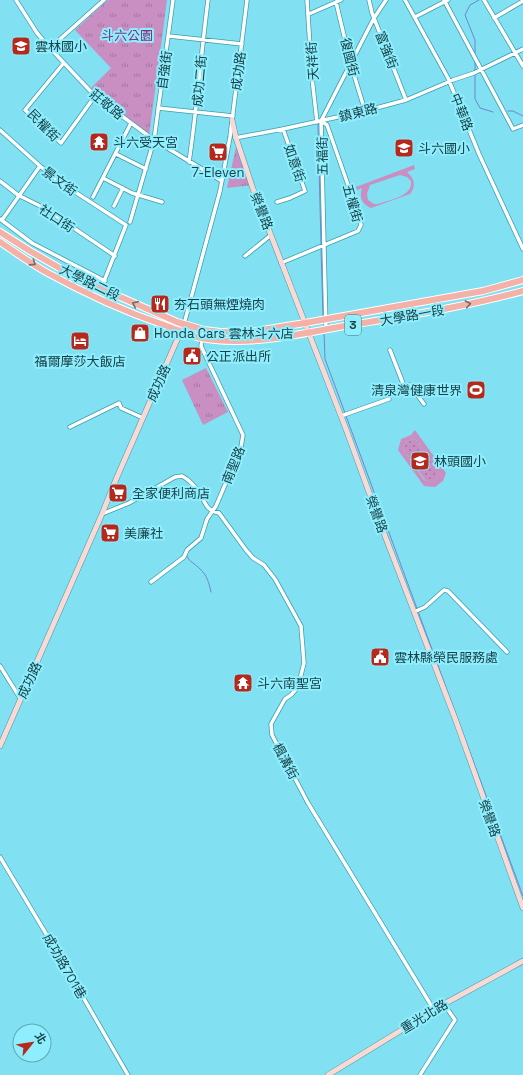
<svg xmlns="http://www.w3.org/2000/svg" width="523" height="1075" font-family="'Space Grotesk','Noto Sans TC',sans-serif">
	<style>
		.grass { fill: url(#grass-dots) }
		.park { fill: url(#park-tufts) }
		.pitch { fill: #c98fc3; fill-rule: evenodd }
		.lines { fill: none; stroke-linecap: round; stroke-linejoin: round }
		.stream { stroke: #7086d0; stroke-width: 1 }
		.street-casing { stroke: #3b9eae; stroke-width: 5 }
		.secondary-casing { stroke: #3b9eae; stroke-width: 6 }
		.primary-casing { stroke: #fff; stroke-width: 8 }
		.street { stroke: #fff; stroke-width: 3.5 }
		.secondary { stroke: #fad8d3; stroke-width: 5 }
		.primary { stroke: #f4b1a7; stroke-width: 6 }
		.oneway { stroke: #706e6d }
		.labels { text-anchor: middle; stroke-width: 4; stroke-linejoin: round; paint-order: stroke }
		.shield { fill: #8feefe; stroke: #3c757e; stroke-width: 1 }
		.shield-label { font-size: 12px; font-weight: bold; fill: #184147 }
		.park-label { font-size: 13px; fill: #7f2f7a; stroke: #8feefe }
		.poi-label { font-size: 13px; fill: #184147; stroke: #8feefe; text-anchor: start }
		.street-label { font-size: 13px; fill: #184147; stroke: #8feefe }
	</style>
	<defs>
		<pattern id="grass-dots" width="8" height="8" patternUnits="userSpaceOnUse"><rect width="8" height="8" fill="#c98fc3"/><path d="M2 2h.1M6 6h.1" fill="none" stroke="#a276a0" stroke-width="1.8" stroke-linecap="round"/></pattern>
		<pattern id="park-tufts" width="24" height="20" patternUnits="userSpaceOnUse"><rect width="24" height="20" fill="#c98fc3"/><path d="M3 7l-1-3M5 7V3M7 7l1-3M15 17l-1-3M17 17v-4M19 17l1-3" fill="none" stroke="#a276a0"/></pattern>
	</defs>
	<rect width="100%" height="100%" fill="#81e0f1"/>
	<path class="grass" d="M 413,439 L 416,440 L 439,472 L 437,478 C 433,482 430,482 425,480 L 403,449 L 406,442 Z"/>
	<path class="park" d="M 108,0 L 167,0 L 149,136 L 91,88 L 111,68 L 75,30 Z
		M 236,147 L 253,185 L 227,188 Z
		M 206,368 L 228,412 L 203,425 L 182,380 Z"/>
	<path class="pitch" d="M 414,165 L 415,169 L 407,172 C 415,179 416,186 410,194 L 371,208 C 362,204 359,198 362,188 L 357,190 L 356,187 ZM 400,175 L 407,177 L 411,181 C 413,197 389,200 378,204 L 374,204 L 368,200 L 367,194 L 370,185 Z
		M 415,430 L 446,473 L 443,481 L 435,487 L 424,486 L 398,450 L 401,439 L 411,435 ZM 413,439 L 416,440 L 439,472 L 437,478 C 433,482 430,482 424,480 L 403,449 L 406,442 Z"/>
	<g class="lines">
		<path class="stream" d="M 475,54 L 475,40 L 465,15 L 470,5 L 479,0
			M 475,61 L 475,70
			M 475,73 L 475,99 L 480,108 L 493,112
			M 508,111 L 513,111 L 523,116
			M 320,119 L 347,67
			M 319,122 L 318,126 L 321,244
			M 321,248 L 323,316
			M 324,331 L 325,359 L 345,413
			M 346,416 L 523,896
			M 187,556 C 189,562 196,564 200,569 C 207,575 209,583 211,592"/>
		<g class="street-casing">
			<path id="street" d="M 16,0 L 37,33 L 50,48 L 95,96 L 154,140 L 222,181
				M 307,0 L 312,78 L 317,122
				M 369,0 L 372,13 L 406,100
				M 405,0 L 448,78 L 479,154 L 523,249
				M 444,0 L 513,129 L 523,125
				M 484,0 L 523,66
				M 336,2 L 351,65 L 365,111
				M 309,14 L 341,0
				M 415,17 L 448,0
				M 494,18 L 523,1
				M 169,36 L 242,44
				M 50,48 L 104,0
				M 63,64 L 25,110 L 61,143 L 95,96
				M 158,108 L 233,116
				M 0,130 L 40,166 L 58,181 L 126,225 L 101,289
				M 235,138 L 283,129 L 365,111 L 406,100 L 453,80 L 474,73 L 523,49
				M 116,154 L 146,169
				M 189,162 C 197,108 201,54 208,0
				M 103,178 L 132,193 L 162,202
				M 0,181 L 18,195 L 44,208 L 115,256
				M 93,197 L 131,123
				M 277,202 L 290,198 L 305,191 L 283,129
				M 114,206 L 123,188
				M 0,219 L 32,243 L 105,281
				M 2,220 L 40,166
				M 130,222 L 154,140 L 173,0
				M 245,256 L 271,235
				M 281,263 L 358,231 L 361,225 L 360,219 L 327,125 L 321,121
				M 184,324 L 220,191 L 230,137 L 247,0
				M 326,329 L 321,121 L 374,18 L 386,0
				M 390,350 L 404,386 L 410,385 L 424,404
				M 341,416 L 389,399
				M 70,427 L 119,403 L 121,408 L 143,418
				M 102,514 L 129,503 L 175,477 L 182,476 C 188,479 196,487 199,492 C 206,503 205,510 219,513 L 246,550 L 253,558 L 264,565 L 275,579 L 301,626 L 304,663 L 298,687 L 291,695 L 285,699 L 271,724 L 272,735 L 308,803 L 434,1010
				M 151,582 L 184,557 L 187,550 L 201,538 L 207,519 L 216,506 L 241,447 L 243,435 L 201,346 L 204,330
				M 414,612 L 425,607 L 444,590 L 448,591 L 507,652
				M 0,666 L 20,698
				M 0,857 L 57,952 L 128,1075
				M 420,1075 L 455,1020 L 444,1004"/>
		</g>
		<g class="secondary-casing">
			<path id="secondary" d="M 232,120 L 236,138 L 253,189 L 346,429 L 382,528 L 456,721 L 523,908
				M 0,746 L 102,514 L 117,477 L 184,324
				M 328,1075 L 444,1004 L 523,961"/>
		</g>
		<g class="primary-casing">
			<path id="primary" d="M 0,232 L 30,251 L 75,277 L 177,322 L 204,330 L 221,332 L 256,331 L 305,323 L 483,291 L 523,280
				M 0,242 C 15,252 30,263 46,272 C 84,293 123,311 164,325 C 176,329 189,336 201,338 C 249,347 298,334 345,326 C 405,316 465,307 523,291"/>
		</g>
		<use href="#street" class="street"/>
		<use href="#secondary" class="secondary"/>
		<use href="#primary" class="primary"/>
	</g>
	<defs><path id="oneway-chevron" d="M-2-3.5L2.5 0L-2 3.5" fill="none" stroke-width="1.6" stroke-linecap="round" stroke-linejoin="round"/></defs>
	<g class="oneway">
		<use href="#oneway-chevron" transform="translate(33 263) rotate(33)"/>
		<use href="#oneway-chevron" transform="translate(135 304) rotate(-156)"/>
		<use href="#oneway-chevron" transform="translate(468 304) rotate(-11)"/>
	</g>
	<defs>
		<g id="school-square" transform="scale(1)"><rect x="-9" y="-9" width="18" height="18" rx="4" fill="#b6281b" stroke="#8feefe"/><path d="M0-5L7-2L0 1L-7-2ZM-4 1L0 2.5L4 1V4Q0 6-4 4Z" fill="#fff"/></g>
		<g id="temple-square" transform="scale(1)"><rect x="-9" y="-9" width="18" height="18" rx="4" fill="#b6281b" stroke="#8feefe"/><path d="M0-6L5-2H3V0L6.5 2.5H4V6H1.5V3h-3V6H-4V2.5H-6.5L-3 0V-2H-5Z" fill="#fff"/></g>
		<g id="supermarket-square" transform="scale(1)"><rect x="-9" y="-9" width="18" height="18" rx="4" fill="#b6281b" stroke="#8feefe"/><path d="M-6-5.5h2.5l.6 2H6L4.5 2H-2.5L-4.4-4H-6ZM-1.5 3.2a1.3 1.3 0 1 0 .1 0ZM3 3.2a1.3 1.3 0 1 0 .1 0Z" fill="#fff"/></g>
		<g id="restaurant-square" transform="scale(1)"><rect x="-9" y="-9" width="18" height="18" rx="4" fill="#b6281b" stroke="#8feefe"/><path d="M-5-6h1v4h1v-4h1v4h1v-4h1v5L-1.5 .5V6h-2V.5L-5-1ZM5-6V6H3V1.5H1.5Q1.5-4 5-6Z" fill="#fff"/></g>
		<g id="shop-square" transform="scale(1)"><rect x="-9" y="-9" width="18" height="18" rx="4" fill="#b6281b" stroke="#8feefe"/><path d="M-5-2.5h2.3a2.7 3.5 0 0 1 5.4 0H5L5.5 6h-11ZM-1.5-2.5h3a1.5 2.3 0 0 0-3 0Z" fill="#fff"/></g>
		<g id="hotel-square" transform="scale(1)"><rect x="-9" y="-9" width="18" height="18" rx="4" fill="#b6281b" stroke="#8feefe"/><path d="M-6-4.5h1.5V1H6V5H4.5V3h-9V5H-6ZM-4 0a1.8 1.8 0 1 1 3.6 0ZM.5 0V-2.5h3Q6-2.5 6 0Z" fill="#fff"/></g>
		<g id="civic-square" transform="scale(1)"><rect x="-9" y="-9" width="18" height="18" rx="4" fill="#b6281b" stroke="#8feefe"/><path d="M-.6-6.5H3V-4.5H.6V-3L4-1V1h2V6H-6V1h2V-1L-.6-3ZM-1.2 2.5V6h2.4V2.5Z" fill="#fff"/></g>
		<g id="stadium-square" transform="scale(1)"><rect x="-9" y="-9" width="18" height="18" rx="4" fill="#b6281b" stroke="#8feefe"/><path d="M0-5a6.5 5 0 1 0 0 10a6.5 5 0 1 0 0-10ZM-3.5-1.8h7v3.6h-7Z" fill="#fff"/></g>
	</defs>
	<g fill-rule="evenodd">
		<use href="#school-square" x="21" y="46"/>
		<use href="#temple-square" x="99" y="142"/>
		<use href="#school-square" x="404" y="148"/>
		<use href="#supermarket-square" x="218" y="152"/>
		<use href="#restaurant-square" x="160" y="304"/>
		<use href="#shop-square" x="140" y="333"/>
		<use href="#hotel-square" x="80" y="341"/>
		<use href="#civic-square" x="192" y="356"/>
		<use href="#stadium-square" x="476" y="390"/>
		<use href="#school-square" x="420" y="461"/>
		<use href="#supermarket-square" x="118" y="493"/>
		<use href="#supermarket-square" x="110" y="533"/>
		<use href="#civic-square" x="380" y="657"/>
		<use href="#temple-square" x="243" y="683"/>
	</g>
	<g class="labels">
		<rect class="shield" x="345" y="315" width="16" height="20" rx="3"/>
		<g class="shield-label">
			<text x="353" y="329">3</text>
		</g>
		<g class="park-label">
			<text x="127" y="40">斗六公園</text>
		</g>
		<g class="poi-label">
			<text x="35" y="51">雲林國小</text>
			<text x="113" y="147">斗六受天宮</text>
			<text x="418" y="153">斗六國小</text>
			<text x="218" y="177" text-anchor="middle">7-Eleven</text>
			<text x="174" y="309">夯石頭無煙燒肉</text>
			<text x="154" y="338">Honda Cars 雲林斗六店</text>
			<text x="206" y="361">公正派出所</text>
			<text x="80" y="366" text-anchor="middle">福爾摩莎大飯店</text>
			<text x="462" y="395" text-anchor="end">清泉灣健康世界</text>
			<text x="434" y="466">林頭國小</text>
			<text x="132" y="498">全家便利商店</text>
			<text x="124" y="538">美廉社</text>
			<text x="394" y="662">雲林縣榮民服務處</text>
			<text x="257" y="688">斗六南聖宮</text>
		</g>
		<g class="street-label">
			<text transform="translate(387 50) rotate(69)" y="5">富強街</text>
			<text transform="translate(350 57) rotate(76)" y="5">復國街</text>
			<text transform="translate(312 61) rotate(-94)" y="5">天祥街</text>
			<text transform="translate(164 70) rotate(-82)" y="5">自強街</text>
			<text transform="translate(238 71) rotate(-83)" y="5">成功路</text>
			<text transform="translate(199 81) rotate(-85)" y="5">成功二街</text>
			<text transform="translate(107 104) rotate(39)" y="5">莊敬路</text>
			<text transform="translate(358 112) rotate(-14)" y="5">鎮東路</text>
			<text transform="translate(462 112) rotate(69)" y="5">中華路</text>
			<text transform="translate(44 125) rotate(45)" y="5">民權街</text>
			<text transform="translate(322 156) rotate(-91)" y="5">五福街</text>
			<text transform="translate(295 163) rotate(71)" y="5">如意街</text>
			<text transform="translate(60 181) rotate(36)" y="5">景文街</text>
			<text transform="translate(353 203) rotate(74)" y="5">五權街</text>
			<text transform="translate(262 211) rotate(69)" y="5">榮譽路</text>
			<text transform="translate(57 218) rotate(33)" y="5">社口街</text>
			<text transform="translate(90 282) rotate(26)" y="5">大學路二段</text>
			<text transform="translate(412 315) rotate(-10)" y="5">大學路一段</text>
			<text transform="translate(158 383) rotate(-66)" y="5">成功路</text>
			<text transform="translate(233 465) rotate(-68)" y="5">南聖路</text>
			<text transform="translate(377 514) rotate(70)" y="5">榮譽路</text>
			<text transform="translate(29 680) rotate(-65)" y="5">成功路</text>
			<text transform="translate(286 761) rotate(62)" y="5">楓溝街</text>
			<text transform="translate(490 818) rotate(70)" y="5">榮譽路</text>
			<text transform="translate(65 966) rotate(60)" y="5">成功路701巷</text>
			<text transform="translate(424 1016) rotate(-31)" y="5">重光北路</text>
		</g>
	</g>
	<g transform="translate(32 1043) rotate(60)"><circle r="19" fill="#8feefe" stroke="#5fa9b5"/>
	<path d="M0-3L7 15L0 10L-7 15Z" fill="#b6281b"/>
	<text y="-6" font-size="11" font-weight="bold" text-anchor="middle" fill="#184147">北</text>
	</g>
</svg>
